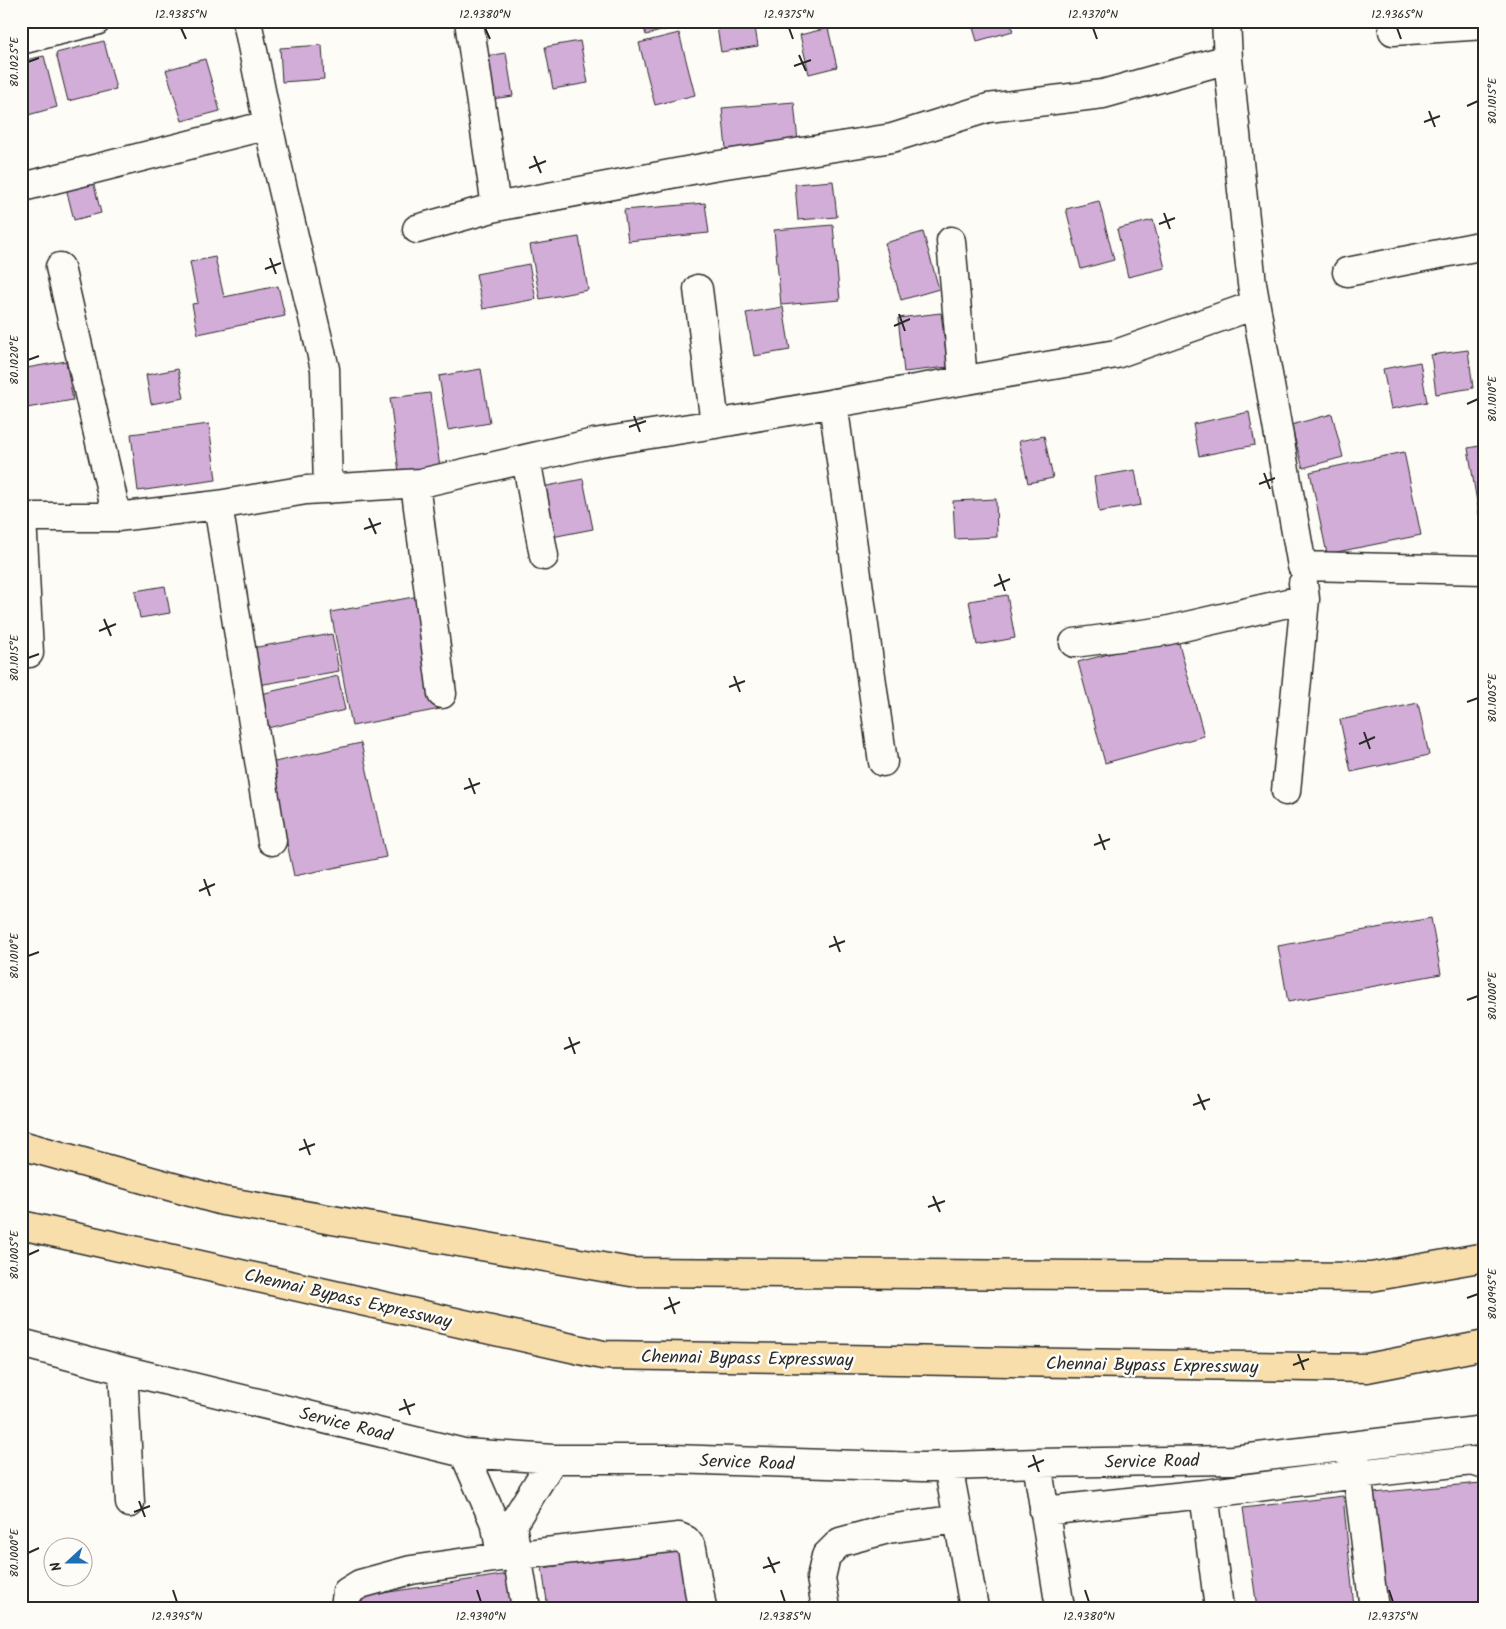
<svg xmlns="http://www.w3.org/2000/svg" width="1506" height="1629" font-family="Kalam,sans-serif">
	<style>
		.building { fill: #d2add7; stroke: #2b2b2b }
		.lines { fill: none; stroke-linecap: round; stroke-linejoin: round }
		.minor-casing { stroke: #2b2b2b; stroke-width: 31 }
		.highway-casing { stroke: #2b2b2b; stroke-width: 31 }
		.minor { stroke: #fdfcf7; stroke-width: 28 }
		.highway { stroke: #f8deab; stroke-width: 28 }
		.ticks { fill: none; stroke: #2b2b2b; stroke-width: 2 }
		.labels { text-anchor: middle; stroke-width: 5; stroke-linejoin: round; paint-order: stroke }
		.street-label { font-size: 18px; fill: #2b2b2b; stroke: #fdfcf7 }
		.neatline { fill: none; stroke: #2b2b2b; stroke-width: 2 }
		.ticks-label { font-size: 12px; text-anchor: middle; fill: #2b2b2b }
	</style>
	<rect width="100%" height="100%" fill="#fdfcf7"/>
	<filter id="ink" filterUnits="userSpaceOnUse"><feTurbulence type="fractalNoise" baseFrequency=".02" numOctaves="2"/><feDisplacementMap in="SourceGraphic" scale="10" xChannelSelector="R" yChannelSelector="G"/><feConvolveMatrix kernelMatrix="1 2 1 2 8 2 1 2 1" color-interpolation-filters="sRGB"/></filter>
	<g filter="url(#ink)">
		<path class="building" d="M 642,21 L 682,21 L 683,25 L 646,35 Z
			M 716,21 L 754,21 L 758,46 L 721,52 Z
			M 971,21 L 1010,21 L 1013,31 L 977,41 Z
			M 828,28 L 837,67 L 809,74 L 800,35 Z
			M 679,33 L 695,95 L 655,105 L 639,43 Z
			M 104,41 L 116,89 L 68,101 L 56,53 Z
			M 580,41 L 588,83 L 553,89 L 545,47 Z
			M 322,45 L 324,79 L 282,82 L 280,48 Z
			M 506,53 L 513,96 L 485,100 L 478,57 Z
			M 44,56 L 57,107 L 21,117 L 21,61 Z
			M 205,59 L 220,111 L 182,121 L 166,70 Z
			M 794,102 L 798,142 L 726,149 L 722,108 Z
			M 93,181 L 101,213 L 74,220 L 66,188 Z
			M 833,181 L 837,217 L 798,220 L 795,184 Z
			M 1099,201 L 1114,260 L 1081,269 L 1066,209 Z
			M 705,203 L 709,233 L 628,241 L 624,210 Z
			M 1153,220 L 1165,268 L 1128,277 L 1117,229 Z
			M 833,225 L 840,300 L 781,305 L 774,230 Z
			M 923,232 L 939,289 L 901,300 L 885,243 Z
			M 579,237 L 588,290 L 540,299 L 530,245 Z
			M 215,257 L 224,297 L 278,286 L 285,316 L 198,334 L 192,304 L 198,303 L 190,262 Z
			M 529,264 L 536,299 L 483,309 L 476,274 Z
			M 783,307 L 790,350 L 754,356 L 746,313 Z
			M 941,313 L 948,367 L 904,372 L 898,318 Z
			M 1468,350 L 1473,388 L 1436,394 L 1431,355 Z
			M 66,361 L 73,400 L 21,409 L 21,369 Z
			M 1420,362 L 1427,402 L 1391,409 L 1383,369 Z
			M 178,369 L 184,398 L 151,404 L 146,375 Z
			M 481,369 L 490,423 L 448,430 L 439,376 Z
			M 430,393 L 440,468 L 399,473 L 390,398 Z
			M 1249,412 L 1255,445 L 1199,456 L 1193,424 Z
			M 1332,414 L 1343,457 L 1303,468 L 1291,425 Z
			M 209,424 L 216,480 L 138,491 L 131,434 Z
			M 1044,436 L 1053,478 L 1028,483 L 1019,441 Z
			M 1485,445 L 1485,538 L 1483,538 L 1468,448 Z
			M 21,447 L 29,500 L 21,501 Z
			M 1404,452 L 1421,535 L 1327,554 L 1310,472 Z
			M 1135,470 L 1141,505 L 1099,512 L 1094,477 Z
			M 583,479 L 593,529 L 552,537 L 542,487 Z
			M 996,499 L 997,537 L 955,539 L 953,501 Z
			M 165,586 L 170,613 L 140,618 L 135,591 Z
			M 1007,595 L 1015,638 L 977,645 L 969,601 Z
			M 419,596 L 440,709 L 352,726 L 331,612 Z
			M 332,634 L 339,671 L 253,686 L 246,649 Z
			M 1177,636 L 1204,736 L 1105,763 L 1078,662 Z
			M 338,676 L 345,710 L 259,730 L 252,696 Z
			M 1418,703 L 1429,755 L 1351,772 L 1340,720 Z
			M 361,743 L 386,857 L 294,876 L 270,763 Z
			M 1431,918 L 1441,974 L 1288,1002 L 1278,946 Z
			M 1481,1483 L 1485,1513 L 1485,1608 L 1385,1608 L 1373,1493 Z
			M 1343,1496 L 1354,1608 L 1257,1608 L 1243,1508 Z
			M 686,1546 L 696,1608 L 548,1608 L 542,1568 Z
			M 515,1573 L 520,1608 L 351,1608 L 349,1598 Z"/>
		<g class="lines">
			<g class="minor-casing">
				<path id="minor" d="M 247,21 L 268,125 L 325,369 L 328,489
					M 469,21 L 496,207
					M 1226,21 L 1228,59 L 1252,284 L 1302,566 L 1485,570
					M 1393,31 L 1485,25
					M 21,40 L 96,21
					M 23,187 L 268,125
					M 417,229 L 496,207 L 713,166 L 892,138 L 988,108 L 1103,94 L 1228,59
					M 951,241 L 963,380
					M 60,267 L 117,517
					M 1347,272 L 1485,245
					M 698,289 L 715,424
					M 833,403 L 883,762
					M 526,459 L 544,556
					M 415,484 L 442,694
					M 218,505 L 272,841
					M 21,517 L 117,517 L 218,505 L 306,490 L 421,483 L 594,443 L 715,424 L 1116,354 L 1255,305
					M 22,517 L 29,653
					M 1074,643 L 1165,631 L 1305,599
					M 1286,791 L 1305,599 L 1303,583
					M 21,1343 L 123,1370 L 464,1453 L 553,1459 L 672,1459 L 922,1467 L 1037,1463 L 1233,1460 L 1485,1430
					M 123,1370 L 130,1503
					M 464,1453 L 496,1526 L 501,1556
					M 1355,1456 L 1373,1601
					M 1037,1463 L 1060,1608
					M 948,1466 L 958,1519
					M 1204,1494 L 1219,1608
					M 1044,1511 L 1204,1494 L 1358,1474 L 1472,1461 L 1485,1465
					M 345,1608 L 347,1592 L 360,1584 L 411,1570 L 501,1557 L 679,1537 L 686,1540 L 692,1548 L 702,1608
					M 526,1608 L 512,1525 L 553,1459
					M 826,1608 L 821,1578 L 826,1556 L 840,1542 L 888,1529 L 958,1519 L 974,1608"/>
			</g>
			<g class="highway-casing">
				<path id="highway" d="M 21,1145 L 223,1201 L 631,1272 L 1371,1277 L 1485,1257
					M 21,1225 L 603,1355 L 1367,1368 L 1485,1345"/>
			</g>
			<use href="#minor" class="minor"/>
			<use href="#highway" class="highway"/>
		</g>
	</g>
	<path class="ticks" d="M 181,28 L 186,39M 485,28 L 490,39M 789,28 L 793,39M 1093,28 L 1097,39M 1397,28 L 1401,39M 799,55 L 806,71M 28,62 L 39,58M 794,66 L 811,60M 1467,106 L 1478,101M 1429,111 L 1435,127M 1424,122 L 1440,116M 534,156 L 541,173M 529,168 L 546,161M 1164,213 L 1170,229M 1159,224 L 1175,218M 270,258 L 276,274M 265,269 L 281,263M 899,314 L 905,331M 894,326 L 910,319M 28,360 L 39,356M 1467,404 L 1478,399M 634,416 L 640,432M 629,427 L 646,421M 1264,473 L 1270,489M 1259,484 L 1275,478M 369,518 L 376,534M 364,529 L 381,523M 999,574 L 1005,591M 994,586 L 1010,579M 104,619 L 111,636M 99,631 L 116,624M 28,658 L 39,654M 734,676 L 740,692M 729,687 L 745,681M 1467,702 L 1478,698M 1364,732 L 1370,749M 1359,744 L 1375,737M 469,778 L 475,794M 464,789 L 480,783M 1099,834 L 1105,850M 1094,845 L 1110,839M 204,879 L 210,896M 199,891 L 215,884M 834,936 L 840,952M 829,947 L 845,941M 28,956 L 39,952M 1467,1000 L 1478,996M 569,1037 L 575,1054M 564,1049 L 580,1042M 1198,1094 L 1205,1110M 1193,1105 L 1210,1099M 304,1139 L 310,1155M 299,1150 L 315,1144M 933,1196 L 940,1212M 928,1207 L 945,1201M 28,1255 L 39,1250M 669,1297 L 675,1314M 1467,1298 L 1478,1294M 664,1309 L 680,1302M 1298,1354 L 1304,1370M 1293,1365 L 1309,1359M 404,1399 L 410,1415M 399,1410 L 415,1404M 1033,1455 L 1039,1472M 1028,1467 L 1044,1460M 139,1501 L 145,1517M 134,1512 L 150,1506M 28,1553 L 39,1548M 768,1557 L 775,1573M 763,1568 L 780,1562M 173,1590 L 177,1602M 477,1590 L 481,1602M 781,1590 L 785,1602M 1085,1590 L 1089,1602M 1389,1590 L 1393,1602"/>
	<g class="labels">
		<g class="street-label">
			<text transform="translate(348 1298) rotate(13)" y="6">Chennai Bypass Expressway</text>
			<text transform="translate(747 1358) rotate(1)" y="6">Chennai Bypass Expressway</text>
			<text transform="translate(1152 1365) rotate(1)" y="6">Chennai Bypass Expressway</text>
			<text transform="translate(346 1424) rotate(14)" y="6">Service Road</text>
			<text transform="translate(1152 1461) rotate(-1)" y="6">Service Road</text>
			<text transform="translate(747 1462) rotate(2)" y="6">Service Road</text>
		</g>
	</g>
	<rect width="1506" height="1629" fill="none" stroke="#fdfcf7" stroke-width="55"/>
	<g transform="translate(68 1562) rotate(249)"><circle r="24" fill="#fdfcf7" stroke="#a9a8a5"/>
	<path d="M0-4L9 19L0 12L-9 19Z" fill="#1f6fb2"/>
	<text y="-8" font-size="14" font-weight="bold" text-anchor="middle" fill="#2b2b2b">N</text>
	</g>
	<rect x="28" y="28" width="1450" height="1574" class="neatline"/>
	<g class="ticks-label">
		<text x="181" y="18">12.9385°N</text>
		<text x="485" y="18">12.9380°N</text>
		<text x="789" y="18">12.9375°N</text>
		<text x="1093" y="18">12.9370°N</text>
		<text x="1397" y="18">12.9365°N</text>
		<text transform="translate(14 62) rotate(-90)" y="4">80.1025°E</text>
		<text transform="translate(1492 101) rotate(-90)" y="4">80.1015°E</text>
		<text transform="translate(14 360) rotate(-90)" y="4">80.1020°E</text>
		<text transform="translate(1492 399) rotate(-90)" y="4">80.1010°E</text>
		<text transform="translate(14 658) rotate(-90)" y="4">80.1015°E</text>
		<text transform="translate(1492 698) rotate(-90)" y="4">80.1005°E</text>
		<text transform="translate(14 956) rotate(-90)" y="4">80.1010°E</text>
		<text transform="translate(1492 996) rotate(-90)" y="4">80.1000°E</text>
		<text transform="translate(14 1255) rotate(-90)" y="4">80.1005°E</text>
		<text transform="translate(1492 1294) rotate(-90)" y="4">80.0995°E</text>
		<text transform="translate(14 1553) rotate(-90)" y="4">80.1000°E</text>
		<text x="177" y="1620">12.9395°N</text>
		<text x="481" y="1620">12.9390°N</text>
		<text x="785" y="1620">12.9385°N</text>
		<text x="1089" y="1620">12.9380°N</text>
		<text x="1393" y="1620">12.9375°N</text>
	</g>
</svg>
